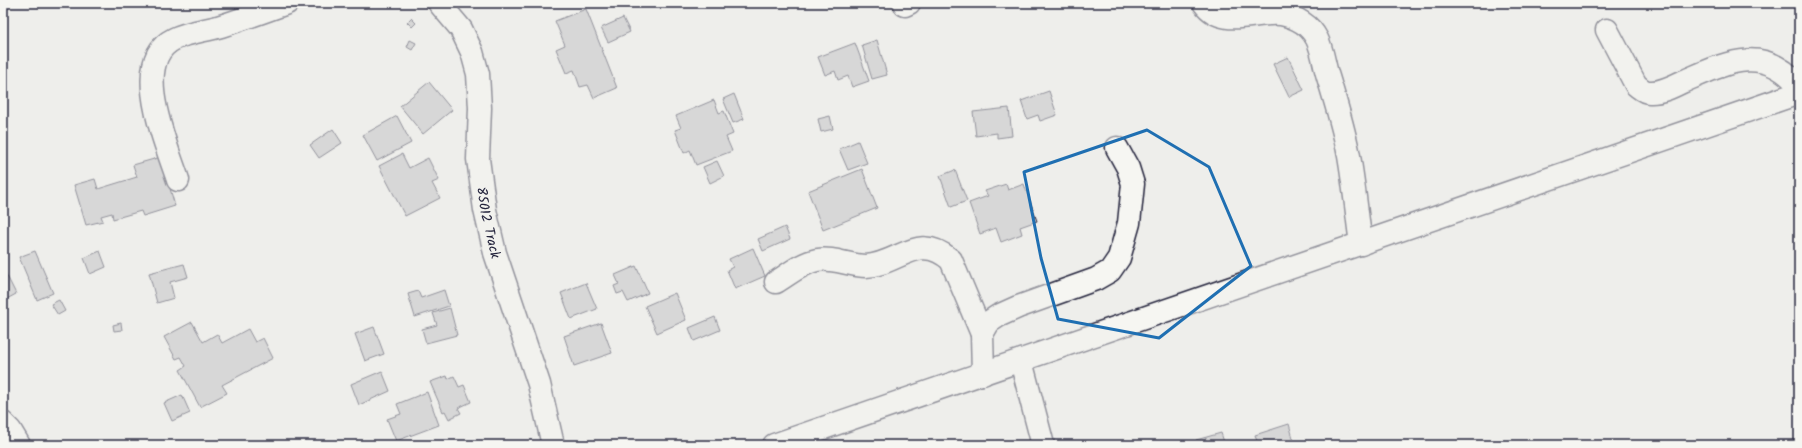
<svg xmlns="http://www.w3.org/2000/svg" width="1802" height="448" font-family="Kalam,sans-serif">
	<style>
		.building { fill: #bbbbbf; stroke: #22223b }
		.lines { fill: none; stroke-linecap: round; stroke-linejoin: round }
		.minor-casing { stroke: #22223b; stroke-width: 25 }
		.tertiary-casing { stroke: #22223b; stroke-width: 25 }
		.minor { stroke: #f6f6f2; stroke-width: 22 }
		.tertiary { stroke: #f6f6f2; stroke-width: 22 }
		.marked { fill: none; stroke: #1f6fb2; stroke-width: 3; stroke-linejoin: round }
		.labels { text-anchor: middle; stroke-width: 3; stroke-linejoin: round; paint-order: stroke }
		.street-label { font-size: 14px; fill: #22223b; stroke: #f6f6f2 }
	</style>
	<rect width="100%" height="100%" fill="#eeeeeb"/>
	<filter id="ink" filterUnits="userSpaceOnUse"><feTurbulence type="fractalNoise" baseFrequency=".025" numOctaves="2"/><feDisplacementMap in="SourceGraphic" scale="8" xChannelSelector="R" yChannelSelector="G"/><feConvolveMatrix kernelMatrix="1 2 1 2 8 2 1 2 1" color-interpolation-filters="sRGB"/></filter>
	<g filter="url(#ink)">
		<path class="building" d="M 586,9 L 617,88 L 594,98 L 588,85 L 580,87 L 574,70 L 566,73 L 556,49 L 565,45 L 555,21 Z
			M 411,18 L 416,23 L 412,27 L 407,22 Z
			M 623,18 L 630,32 L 608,42 L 601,28 Z
			M 410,40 L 416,43 L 412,50 L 407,47 Z
			M 877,40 L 887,75 L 872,79 L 862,45 Z
			M 855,43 L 869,81 L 852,87 L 848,76 L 838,80 L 835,71 L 825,75 L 818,57 Z
			M 1288,57 L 1304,90 L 1289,97 L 1273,64 Z
			M 429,82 L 452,110 L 423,134 L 400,106 Z
			M 1049,91 L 1057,115 L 1040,121 L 1038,115 L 1027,119 L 1021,101 Z
			M 734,94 L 744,119 L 733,123 L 723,99 Z
			M 714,100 L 719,113 L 724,111 L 733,134 L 726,137 L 732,151 L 696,165 L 690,150 L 684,153 L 675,130 L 681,128 L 676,116 Z
			M 1009,108 L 1012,136 L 997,138 L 997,133 L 976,136 L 973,112 Z
			M 397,116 L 411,143 L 377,161 L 363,135 Z
			M 830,116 L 833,129 L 821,132 L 818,119 Z
			M 333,129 L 342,143 L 319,158 L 310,145 Z
			M 858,141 L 867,163 L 848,170 L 839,149 Z
			M 402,154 L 409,168 L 428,158 L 439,180 L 432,183 L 440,198 L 405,216 L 379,166 Z
			M 161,157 L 175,206 L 143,216 L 141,211 L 113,219 L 112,213 L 101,216 L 103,221 L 86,225 L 74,185 L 95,179 L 98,189 L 137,177 L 133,165 Z
			M 717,161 L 724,176 L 710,183 L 703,167 Z
			M 862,169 L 877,208 L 823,230 L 808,191 Z
			M 955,170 L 967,201 L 951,207 L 940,176 Z
			M 1006,184 L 1008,190 L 1024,184 L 1037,221 L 1020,227 L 1022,234 L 1001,242 L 996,228 L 980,234 L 969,203 L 988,196 L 985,191 Z
			M 785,227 L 790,239 L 763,251 L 758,239 Z
			M 753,248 L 765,276 L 735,289 L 727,270 L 733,267 L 729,259 Z
			M 35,251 L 53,293 L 37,300 L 19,257 Z
			M 100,251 L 106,267 L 90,274 L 84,258 Z
			M 184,264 L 188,277 L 170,282 L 174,298 L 157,303 L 149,273 Z
			M 636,266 L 648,293 L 628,302 L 623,292 L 617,294 L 614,286 L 619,284 L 615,275 Z
			M 3,268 L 16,294 L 3,301 Z
			M 586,283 L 597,309 L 571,319 L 561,293 Z
			M 444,290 L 449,306 L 415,317 L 408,294 L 418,291 L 421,298 Z
			M 675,293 L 686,320 L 657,333 L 645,306 Z
			M 59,300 L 65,311 L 58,315 L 51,304 Z
			M 450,308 L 457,335 L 426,343 L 422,329 L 437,325 L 433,313 Z
			M 715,317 L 720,330 L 694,341 L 689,328 Z
			M 192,322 L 203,342 L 217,334 L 222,343 L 248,329 L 255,342 L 263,338 L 273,358 L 222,385 L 227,393 L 200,407 L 180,370 L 186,366 L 181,357 L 176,359 L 164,337 Z
			M 121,323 L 122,330 L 114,331 L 113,325 Z
			M 601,323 L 612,353 L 574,366 L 564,336 Z
			M 374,327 L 384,354 L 365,361 L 355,334 Z
			M 382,371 L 390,391 L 359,405 L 351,384 Z
			M 447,376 L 448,379 L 454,376 L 459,387 L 464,385 L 471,402 L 458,408 L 461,413 L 449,419 L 445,411 L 443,412 L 430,382 Z
			M 427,392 L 439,425 L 396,441 L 387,419 L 401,414 L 397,404 Z
			M 182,395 L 190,413 L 172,421 L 164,403 Z
			M 1289,424 L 1295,445 L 1258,445 L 1255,435 Z
			M 1221,433 L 1225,445 L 1198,445 L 1196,440 Z"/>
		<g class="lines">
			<g class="minor-casing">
				<g id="minor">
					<path id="s1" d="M 439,3 L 461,29 L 472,52 L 478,74 L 480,108 L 478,159 L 485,210 L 495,253 L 539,384 L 553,445"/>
					<path d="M 1204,3 C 1223,29 1254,11 1281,14 C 1296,17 1310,25 1317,39 C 1323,51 1324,65 1328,77 C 1336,103 1344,129 1349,156 C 1354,185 1357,215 1361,244"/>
					<path d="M 905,5 L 909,3"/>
					<path d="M 1607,30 L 1636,85 C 1640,88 1644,92 1649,92 C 1660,93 1672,87 1682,82 C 1724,64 1763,42 1799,86"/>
					<path d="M 178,180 C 167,146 129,61 174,39 C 188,32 205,31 221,26 C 243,19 265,11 287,3"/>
					<path d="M 776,282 C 789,274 802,263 817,260 C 834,257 849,266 866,266 C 900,264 918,231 951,260 L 982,334"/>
					<path d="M 1021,361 L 1043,445"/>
					<path d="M 983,374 L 982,334 L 989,322 L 998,316 L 1018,307 L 1096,279 L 1110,271 L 1119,258 L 1129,223 L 1133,184 L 1128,168 L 1117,148"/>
					<path d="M 3,423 L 10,430 L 19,445"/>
				</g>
			</g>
			<g class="tertiary-casing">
				<path id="tertiary" d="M 774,445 L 1799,93"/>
			</g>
			<use href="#minor" class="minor"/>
			<use href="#tertiary" class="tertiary"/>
		</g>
	</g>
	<path d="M0 0H1802V448H0ZM 1147,130 L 1209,167 L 1251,266 L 1159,338 L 1058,319 L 1041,258 L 1024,172 Z" fill="#eeeeeb" fill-opacity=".55" fill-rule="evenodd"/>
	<path class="marked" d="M 1147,130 L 1209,167 L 1251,266 L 1159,338 L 1058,319 L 1041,258 L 1024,172 Z"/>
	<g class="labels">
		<g class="street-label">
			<text dy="5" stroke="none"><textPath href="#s1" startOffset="232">85012 Track</textPath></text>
		</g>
	</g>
	<rect width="1802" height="448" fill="none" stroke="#f6f6f2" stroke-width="16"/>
	<rect x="8" y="8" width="1786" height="432" fill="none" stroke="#22223b" stroke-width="1.5" filter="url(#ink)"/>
</svg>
